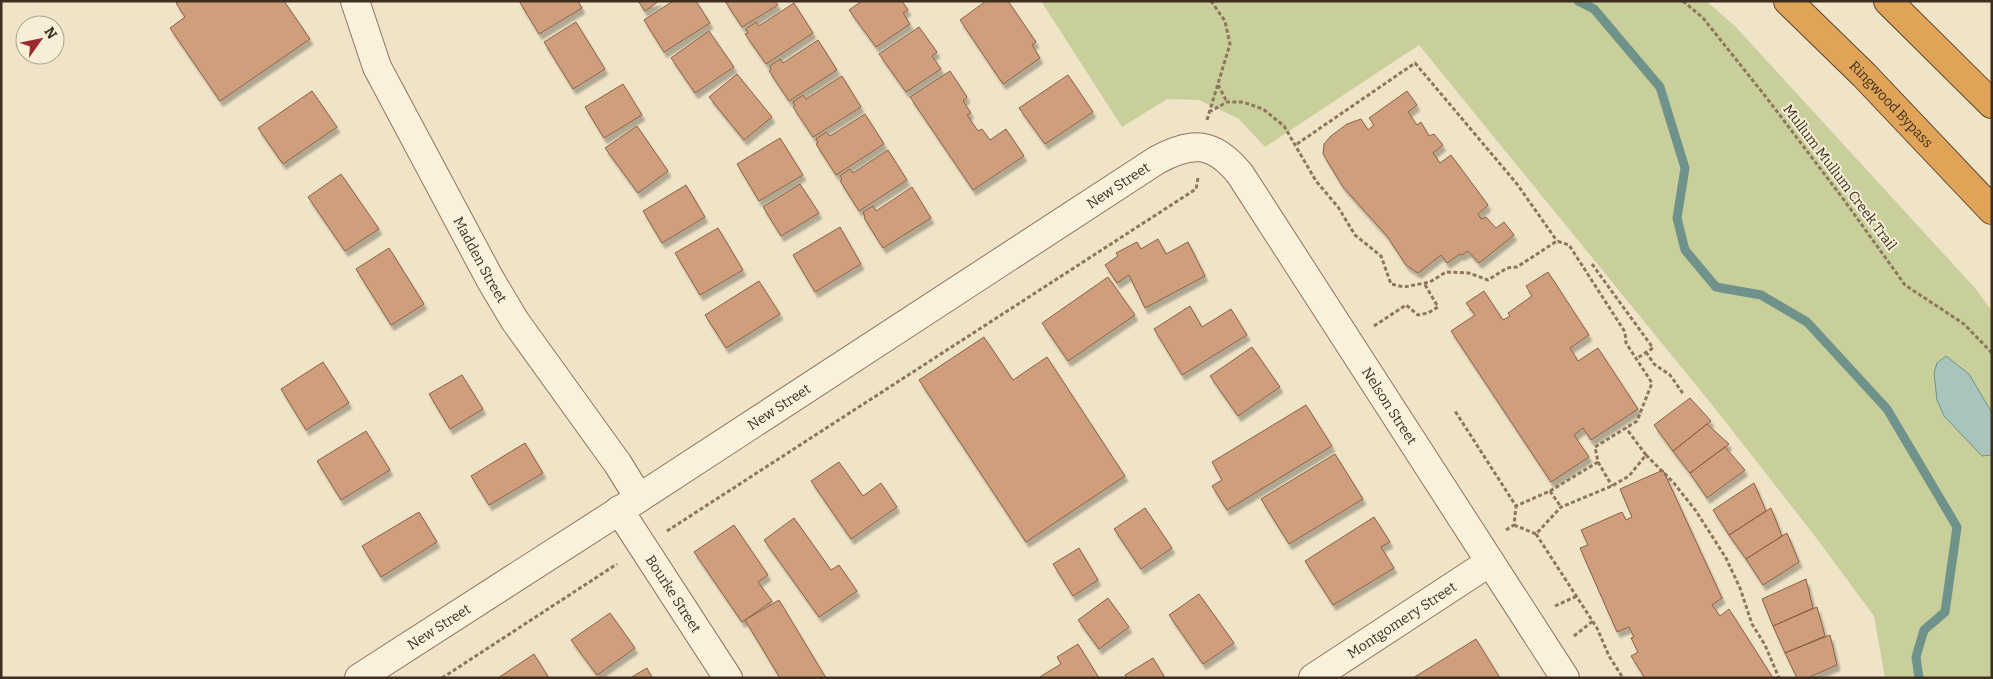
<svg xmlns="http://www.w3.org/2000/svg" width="1993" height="679" font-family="Bitter,serif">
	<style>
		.green { fill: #c9cf9b }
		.water { fill: #a9c4bc; stroke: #6f938a }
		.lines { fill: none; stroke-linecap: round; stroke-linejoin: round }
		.stream { stroke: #6f938a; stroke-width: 9 }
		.building { fill: #cf9f7d; stroke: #8d5f41; filter: url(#shadow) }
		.street-casing { stroke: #8d765c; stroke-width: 30 }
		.highway-casing { stroke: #5b4430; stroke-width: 30 }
		.path { stroke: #8d765c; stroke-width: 3; stroke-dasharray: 4 2.5; stroke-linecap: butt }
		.street { stroke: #faf1dc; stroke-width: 28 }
		.highway { stroke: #e0a458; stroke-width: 28 }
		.labels { text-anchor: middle; stroke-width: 4; stroke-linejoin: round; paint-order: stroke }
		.street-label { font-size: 14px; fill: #3d2e20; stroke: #f7eed8 }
	</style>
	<defs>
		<filter id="shadow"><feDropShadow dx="3" dy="5.5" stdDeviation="1" flood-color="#0004"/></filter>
	</defs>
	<rect width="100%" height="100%" fill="#f0e4c8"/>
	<path class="green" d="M 1041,1 L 1706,1 L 1735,26 L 1975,288 L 1992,311 L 1992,678 L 1885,678 L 1874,616 L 1814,535 L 1713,406 L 1419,45 L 1265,147 L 1239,119 L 1199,100 L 1167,99 L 1122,127 Z"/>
	<path class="water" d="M 1946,356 L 1969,374 L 1992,413 L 1992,455 L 1982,456 L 1944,416 L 1937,400 L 1934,373 L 1937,363 Z"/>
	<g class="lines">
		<path class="stream" d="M 1578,1 L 1594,9 L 1660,87 L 1685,168 L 1677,218 L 1685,250 L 1716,287 L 1761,295 L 1807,322 L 1887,409 L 1957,527 L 1945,612 L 1924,630 L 1916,657 L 1919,678"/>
	</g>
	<path class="building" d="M 180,1 L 284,1 L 310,39 L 220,101 L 170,28 L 185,17 L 176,3 Z
		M 519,1 L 578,1 L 582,8 L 539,34 Z
		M 638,1 L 659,1 L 645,11 Z
		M 673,1 L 696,1 L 710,23 L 664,52 L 644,20 Z
		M 725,1 L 775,1 L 778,5 L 742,27 Z
		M 862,1 L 902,1 L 908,10 L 903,13 L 910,24 L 876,47 L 849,10 Z
		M 986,1 L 1008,1 L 1036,42 L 1032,45 L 1040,58 L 1003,84 L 960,20 Z
		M 794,3 L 813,33 L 766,64 L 745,34 L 748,33 L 746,29 L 756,22 L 759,26 Z
		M 576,22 L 605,69 L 573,89 L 544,42 Z
		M 919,27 L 937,52 L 932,56 L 941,69 L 906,92 L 879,54 Z
		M 709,31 L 734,67 L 695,93 L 671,58 Z
		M 818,40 L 837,70 L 789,101 L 769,71 L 771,70 L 770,66 L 780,59 L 783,63 Z
		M 950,71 L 967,97 L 963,101 L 971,113 L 967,115 L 978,131 L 982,129 L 990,140 L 1006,129 L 1024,156 L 973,190 L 910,97 Z
		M 737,74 L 772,117 L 744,140 L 709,97 Z
		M 1068,75 L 1093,112 L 1045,144 L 1019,108 Z
		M 842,76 L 861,107 L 813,137 L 793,107 L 795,106 L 793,102 L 803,95 L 806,99 Z
		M 623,84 L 642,115 L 604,138 L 585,107 Z
		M 312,91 L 337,127 L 283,164 L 258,128 Z
		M 1407,91 L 1417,105 L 1408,112 L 1417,125 L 1421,122 L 1429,136 L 1434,134 L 1443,145 L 1433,153 L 1440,163 L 1451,155 L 1488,205 L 1478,214 L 1481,219 L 1486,217 L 1496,228 L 1504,222 L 1514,235 L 1479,263 L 1468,251 L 1462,255 L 1460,254 L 1447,263 L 1441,255 L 1418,273 L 1406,265 L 1387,236 L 1343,187 L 1323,154 L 1324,144 L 1331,136 L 1347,124 L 1361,119 L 1368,130 L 1374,125 L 1369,118 Z
		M 865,114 L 884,144 L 836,175 L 816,144 L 818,143 L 816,139 L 826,132 L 830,136 Z
		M 637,126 L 668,171 L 638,193 L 605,148 Z
		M 780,138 L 803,175 L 759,201 L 737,164 Z
		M 888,150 L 907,180 L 859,211 L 840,181 L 842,180 L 840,176 L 850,169 L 853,173 Z
		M 341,174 L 379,229 L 345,251 L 308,197 Z
		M 800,184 L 819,213 L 781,236 L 763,207 Z
		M 686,185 L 705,217 L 662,243 L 643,211 Z
		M 912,187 L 931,218 L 883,248 L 864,218 L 865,217 L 863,212 L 873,206 L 876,211 Z
		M 840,227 L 861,264 L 815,292 L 793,255 Z
		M 718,228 L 743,270 L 700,295 L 675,253 Z
		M 1158,239 L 1166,254 L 1188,242 L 1205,276 L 1145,308 L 1129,275 L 1117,283 L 1105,265 L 1118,256 L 1116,253 L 1137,242 L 1141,249 Z
		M 389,248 L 424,304 L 391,325 L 356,269 Z
		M 1548,272 L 1589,335 L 1570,348 L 1578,361 L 1598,348 L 1638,409 L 1591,440 L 1583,428 L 1574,435 L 1589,457 L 1551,482 L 1451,331 L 1475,315 L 1466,303 L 1484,291 L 1503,320 L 1510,316 L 1508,313 L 1532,296 L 1526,286 Z
		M 1108,277 L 1135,315 L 1068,361 L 1042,323 Z
		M 759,281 L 780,314 L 726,348 L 705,315 Z
		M 1190,306 L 1202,327 L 1231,309 L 1247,335 L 1182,375 L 1154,329 Z
		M 984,337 L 1013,380 L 1047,357 L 1125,476 L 1026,542 L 919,380 Z
		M 1252,347 L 1280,387 L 1238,416 L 1210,376 Z
		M 323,362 L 349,403 L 306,430 L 281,389 Z
		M 462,375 L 483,409 L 450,429 L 429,394 Z
		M 1690,398 L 1711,421 L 1673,451 L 1654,425 Z
		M 1306,405 L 1332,446 L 1227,510 L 1212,486 L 1222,480 L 1212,462 Z
		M 1707,424 L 1729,444 L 1690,473 L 1673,451 Z
		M 366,431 L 390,470 L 341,500 L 317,461 Z
		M 525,443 L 543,473 L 489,505 L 471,476 Z
		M 1725,447 L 1745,470 L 1707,498 L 1690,473 Z
		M 1335,454 L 1363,499 L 1289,544 L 1261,499 Z
		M 839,462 L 863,496 L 881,483 L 897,507 L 851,539 L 811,481 Z
		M 1663,470 L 1722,598 L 1712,605 L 1720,616 L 1729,609 L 1773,678 L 1645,678 L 1631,656 L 1638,652 L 1631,638 L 1634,637 L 1629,627 L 1617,632 L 1580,548 L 1588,545 L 1581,530 L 1622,512 L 1626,520 L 1632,517 L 1620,489 Z
		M 1754,483 L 1766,511 L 1729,535 L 1713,510 Z
		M 1145,508 L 1172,548 L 1141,569 L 1114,529 Z
		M 1771,508 L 1782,536 L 1746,559 L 1729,535 Z
		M 419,512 L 437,542 L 381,577 L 362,546 Z
		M 1374,517 L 1390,542 L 1381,547 L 1394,568 L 1333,605 L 1305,561 Z
		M 794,518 L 831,570 L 839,565 L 857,591 L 819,617 L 764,540 Z
		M 734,525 L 768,575 L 758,582 L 772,601 L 742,622 L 694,552 Z
		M 1787,533 L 1799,562 L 1763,585 L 1746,559 Z
		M 1079,548 L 1098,580 L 1073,596 L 1053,564 Z
		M 1806,579 L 1813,608 L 1773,626 L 1762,599 Z
		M 1199,594 L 1234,643 L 1203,664 L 1169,615 Z
		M 1108,598 L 1129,627 L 1099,649 L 1078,620 Z
		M 779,600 L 826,678 L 780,678 L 745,620 Z
		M 1817,607 L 1825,636 L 1785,653 L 1773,626 Z
		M 610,613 L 635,648 L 597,675 L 571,640 Z
		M 1830,635 L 1837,665 L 1807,678 L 1797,678 L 1785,653 Z
		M 1476,639 L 1500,678 L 1413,678 Z
		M 1078,644 L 1099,678 L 1038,678 L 1061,664 L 1057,657 Z
		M 534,654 L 549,678 L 498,678 Z
		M 1153,658 L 1165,678 L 1126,678 L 1125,675 Z
		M 647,668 L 652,678 L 630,678 Z"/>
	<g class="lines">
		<g class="street-casing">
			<g id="street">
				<path id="s1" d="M 355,1 L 377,67 L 490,279 L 515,321 L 618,464 L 639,498"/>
				<path id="s2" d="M 619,510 L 728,678"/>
				<path id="s3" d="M 359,678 L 639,498 L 1157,160 C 1192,141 1213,141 1240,174 L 1565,678"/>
				<path id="s4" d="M 1313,678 L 1490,562"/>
			</g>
		</g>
		<g class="highway-casing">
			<g id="highway">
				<path id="s5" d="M 1788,1 L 1864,75 L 1992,210"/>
				<path d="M 1888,1 L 1992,104"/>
			</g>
		</g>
		<path class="path" d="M 1683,1 L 1703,18 L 1766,97 L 1844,200 L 1905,285 L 1964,324 L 1992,353
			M 1218,85 L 1227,102
			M 1209,112 L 1227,102 L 1243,102 L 1263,109 L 1284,126 L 1316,181 L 1338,207 L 1355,235 L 1381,256 L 1391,284 L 1404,287 L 1430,282 L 1446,272 L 1469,273 L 1488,280 L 1507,268 L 1517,267 L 1557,241 L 1569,245 L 1625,332 L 1626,343 L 1652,383 L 1637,421 L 1595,447 L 1598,462 L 1550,491 L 1516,506 L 1455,411
			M 1207,120 L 1230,44 L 1225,21 L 1211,1
			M 1297,144 L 1415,63 L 1517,184 L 1557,241
			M 1592,264 L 1653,348 L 1636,359
			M 1374,326 L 1406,305 L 1418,315 L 1428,313 L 1438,307 L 1424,283
			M 1646,352 L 1654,364 L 1670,375 L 1684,395
			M 1646,455 L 1673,482 L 1696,511 L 1726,558 L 1740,588 L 1752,624 L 1765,645 L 1779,678
			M 1598,462 L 1612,486
			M 1550,491 L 1561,507
			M 1514,525 L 1536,534 L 1561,507 L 1612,486 L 1629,476 L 1646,455 L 1626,428
			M 1506,530 L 1514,525 L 1516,506
			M 667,531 L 1196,189 L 1198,178
			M 1536,534 L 1597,628 L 1609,656 L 1623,678
			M 1555,606 L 1577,596
			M 1574,636 L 1593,621
			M 442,678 L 617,564"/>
		<use href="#street" class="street"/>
		<use href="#highway" class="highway"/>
	</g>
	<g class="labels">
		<g class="street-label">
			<text dy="5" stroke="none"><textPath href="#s5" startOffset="146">Ringwood Bypass</textPath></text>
			<text transform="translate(1840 177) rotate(53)" y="5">Mullum Mullum Creek Trail</text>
			<text dy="5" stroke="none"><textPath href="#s3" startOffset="905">New Street</textPath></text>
			<text dy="5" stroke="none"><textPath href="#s1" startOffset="288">Madden Street</textPath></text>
			<text dy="5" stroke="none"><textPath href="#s3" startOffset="1322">Nelson Street</textPath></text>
			<text dy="5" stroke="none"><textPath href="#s3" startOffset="500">New Street</textPath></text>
			<text dy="5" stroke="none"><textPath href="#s2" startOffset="100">Bourke Street</textPath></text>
			<text dy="5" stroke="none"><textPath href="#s4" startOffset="106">Montgomery Street</textPath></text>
			<text dy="5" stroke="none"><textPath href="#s3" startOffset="95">New Street</textPath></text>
		</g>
	</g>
	<rect width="1993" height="679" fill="none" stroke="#3d2e20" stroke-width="5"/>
	<g transform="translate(40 40) rotate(57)"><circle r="24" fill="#f7eed8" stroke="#ada18e"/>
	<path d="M0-4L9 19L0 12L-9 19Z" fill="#9e2a2b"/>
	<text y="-8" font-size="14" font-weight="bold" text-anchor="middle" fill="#3d2e20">N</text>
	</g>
</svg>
